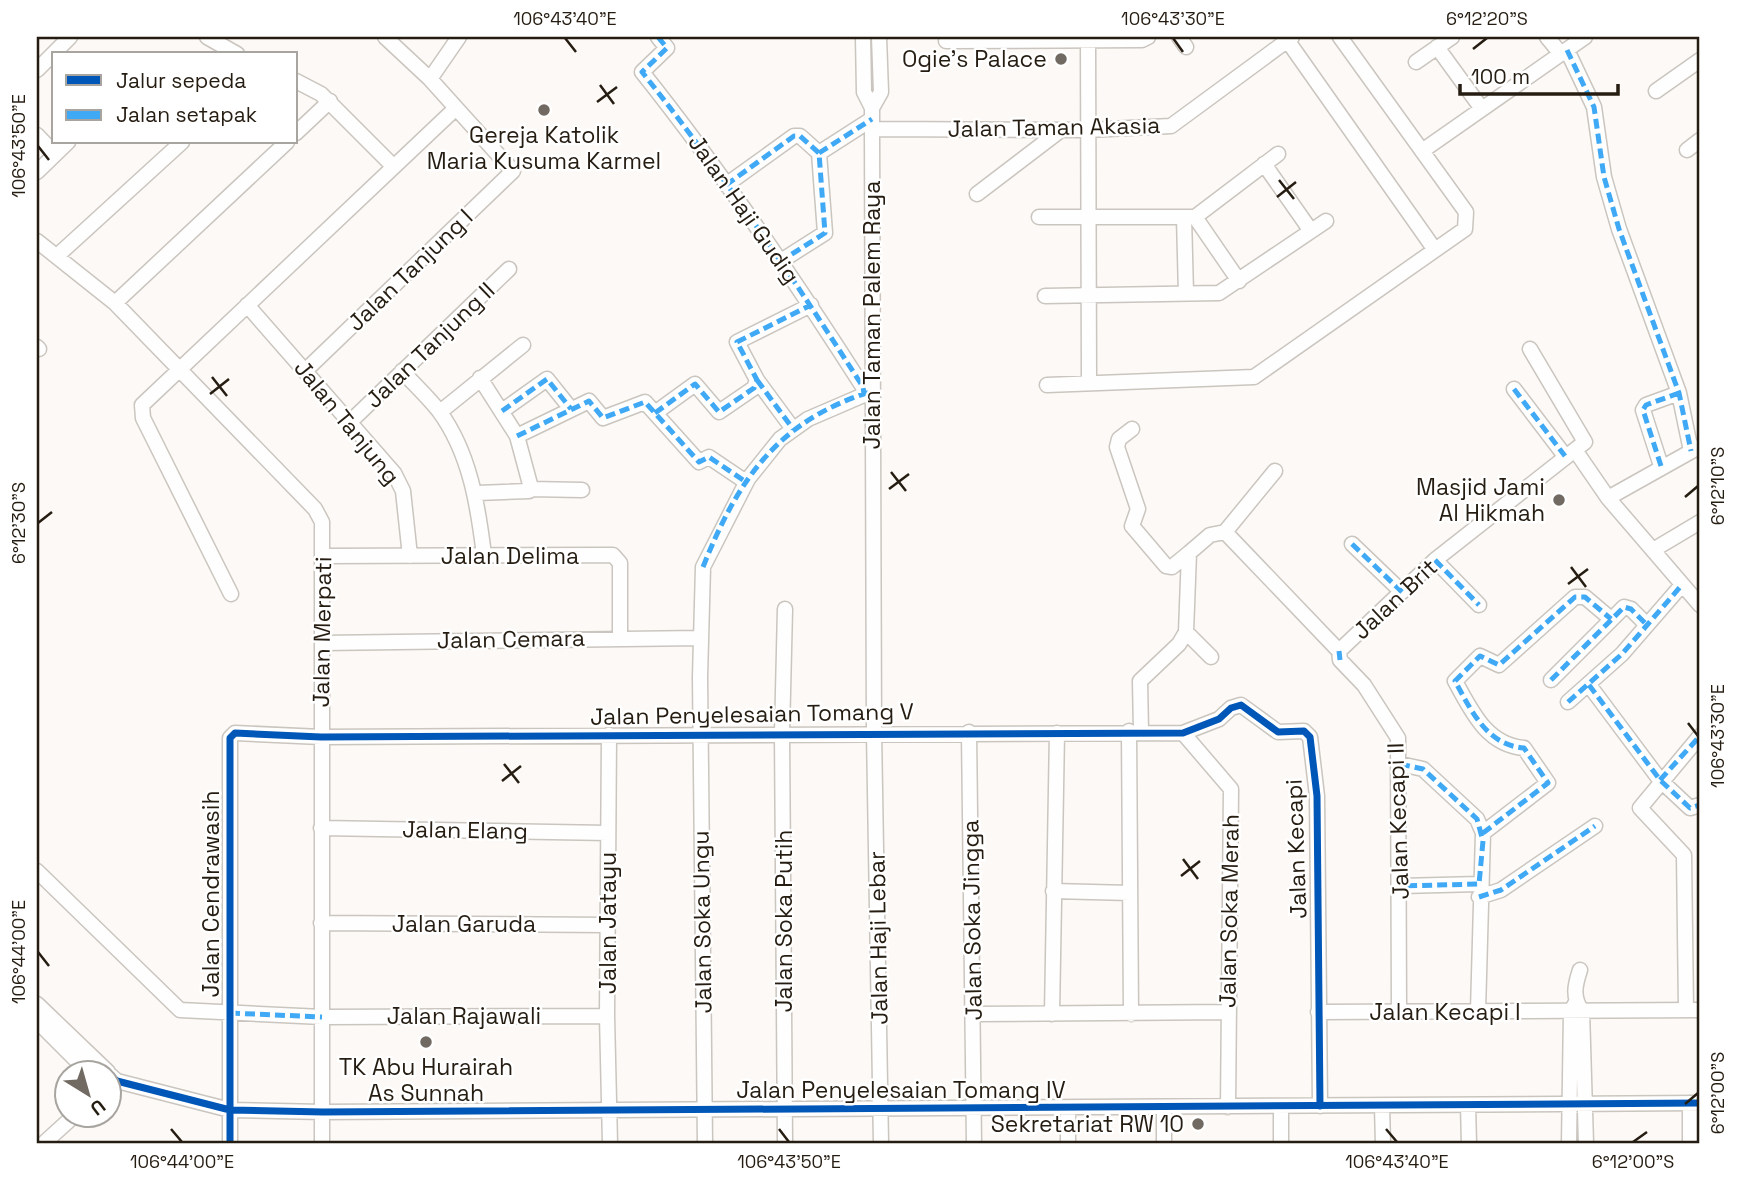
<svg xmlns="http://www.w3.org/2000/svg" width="1737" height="1181" font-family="'Space Grotesk',sans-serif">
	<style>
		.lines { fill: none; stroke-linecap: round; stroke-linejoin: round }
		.minor-casing { stroke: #cac5be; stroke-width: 17 }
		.minor { stroke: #fffefe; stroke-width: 14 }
		.quiet { stroke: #3fa9f5; stroke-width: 5; stroke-dasharray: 10 5; stroke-linecap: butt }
		.cycleway-casing { stroke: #fff; stroke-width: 11 }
		.cycleway { stroke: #0057b8; stroke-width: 7 }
		.ticks { fill: none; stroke: #261d12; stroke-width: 2.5 }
		.poi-dot { fill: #716a62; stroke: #fff; stroke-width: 2.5 }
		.labels { text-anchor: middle; stroke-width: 5; stroke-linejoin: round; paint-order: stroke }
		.poi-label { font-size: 23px; fill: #261d12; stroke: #fff; text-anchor: end }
		.street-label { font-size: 23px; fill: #261d12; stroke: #fff }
		.neatline { fill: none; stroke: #261d12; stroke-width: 2.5 }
		.ticks-label { font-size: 18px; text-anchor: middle; fill: #261d12 }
	</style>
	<rect width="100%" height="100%" fill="#fcf9f6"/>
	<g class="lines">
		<g class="minor-casing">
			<path id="minor" d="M 207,37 L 237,54
				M 658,37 L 667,48 L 642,72 C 722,172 794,279 863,387 L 864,394
				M 863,37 L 864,92 L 872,108
				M 879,37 L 881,92 L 872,108 L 872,129 L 874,732 L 881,1144
				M 1088,37 L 1089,383
				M 1179,37 L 1186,47
				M 1285,37 L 1435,250
				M 1547,37 L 1561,54
				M 946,41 L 1142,40 L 1148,37
				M 1437,47 L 1482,109
				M 1567,50 L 1594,107 L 1604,177 L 1619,229 L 1679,393 L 1691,451
				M 1416,62 L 1452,37
				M 37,70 L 70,37
				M 430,79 L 459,37
				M 296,81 L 321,94 L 393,166
				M 1656,91 L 1700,60
				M 872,129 L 1088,130 L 1171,126 L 1292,37
				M 296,133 L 330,101
				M 37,135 L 55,154
				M 1687,150 L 1700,140
				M 1422,151 L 1585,37
				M 819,153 L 872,119
				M 1264,164 L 1311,231
				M 37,172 L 68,142
				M 726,185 L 794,136 L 800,136 L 819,153 L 825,233 L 781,261
				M 977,194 L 1061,130
				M 1039,217 L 1195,217 L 1278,154
				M 1184,217 L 1186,294
				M 1195,217 L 1239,281
				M 37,241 L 115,303 L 315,509 L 322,522 L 322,1144
				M 57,256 L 182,142
				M 1045,296 L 1219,293 L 1326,221
				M 115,303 L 287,142
				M 247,305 L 394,473 L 403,491 L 410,556
				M 37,347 L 39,349
				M 306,370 L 513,171 L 430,79 L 385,37
				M 402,371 C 414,384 428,397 439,411 C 470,453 478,506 484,555
				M 757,380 L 793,429
				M 1047,385 L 1254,377 L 1465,229 L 1466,212 L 1340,37
				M 1514,389 L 1565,456
				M 502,411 L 547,379 L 571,409
				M 440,412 L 523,345
				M 655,413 L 695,384 L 719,412 L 754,388 L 757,380 L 737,342 L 811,305
				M 351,421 L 509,269
				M 1132,429 L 1119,439 L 1117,447 L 1138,509 L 1132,526 L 1166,566 L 1172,567 L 1189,553
				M 517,436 L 589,401 L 603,418 L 645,402 L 699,462 L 709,457 L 746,482
				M 1575,450 L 1608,498 L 1700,605
				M 1661,466 L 1643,410 L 1646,405 L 1679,393
				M 530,489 L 582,490
				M 477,493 L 529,491 L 531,488 L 517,436 L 480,378
				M 1608,498 L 1699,447
				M 1225,532 L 1275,471
				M 1352,544 L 1402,592
				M 1653,550 L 1700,522
				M 323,556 L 613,555 L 620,563 L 620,637
				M 1435,560 L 1479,605
				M 231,594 L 143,418 L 142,405 L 456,108
				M 1186,632 L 1211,657
				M 322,643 L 701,638
				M 1339,651 L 1340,660 L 1364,685 L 1398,738 L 1399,1012
				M 1551,680 L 1624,607 L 1631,609 L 1647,625
				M 1589,685 L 1660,780 L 1690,808 L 1700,805
				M 1568,702 L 1622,654 L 1681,586
				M 1129,731 L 1131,1014
				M 1141,731 L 1140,681 L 1179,644 L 1186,632 L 1189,553 L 1210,535 L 1225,532 L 1339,651 L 1435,560 L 1585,442 L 1530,349
				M 969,732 L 974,1144
				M 1183,733 L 1231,789 L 1228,1107
				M 609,735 L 607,1016 L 610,1144
				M 1400,764 L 1423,769 L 1477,819 L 1483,833 L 1478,1011
				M 321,828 L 608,833
				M 1483,833 L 1548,783 L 1524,748 C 1487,745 1472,712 1455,681 L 1480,656 L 1499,665 L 1575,597 L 1585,597 L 1611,619
				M 37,871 L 180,1010 L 322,1017 L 607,1016
				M 1401,886 L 1479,884
				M 1053,891 L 1130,893
				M 1479,897 L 1501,890 L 1595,826
				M 321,923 L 608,925
				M 1580,970 C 1575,985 1572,997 1582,1011 L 1586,1144
				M 37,1004 L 108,1072
				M 1686,1010 L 1684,855 L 1640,808 L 1700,736
				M 1318,1012 L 1700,1010
				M 973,1014 L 1227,1012
				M 1052,1014 L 1057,733
				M 37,1021 L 88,1072
				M 108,1073 L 117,1081 L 230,1110 L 323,1112 L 1700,1103
				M 1690,1103 L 1690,1144
				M 1468,1105 L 1469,1144
				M 1281,1106 L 1281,1144
				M 1382,1106 L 1383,1144
				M 1164,1107 L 1164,1144
				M 1068,1108 L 1068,1144
				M 43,1144 L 76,1114
				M 230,1144 L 230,738 L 235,733 L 321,737 L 1183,733 L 1219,719 L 1231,708 L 1241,705 L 1278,732 L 1304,731 L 1310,737 L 1317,796 L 1320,1106
				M 705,1144 L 700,677 L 703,567 L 748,479 L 780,439 L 808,419 L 873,391
				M 785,1144 L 782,733 L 785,609
				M 1569,1144 L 1571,1011 L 1575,1004"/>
		</g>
		<use href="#minor" class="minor"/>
		<path class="quiet" d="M 658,37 L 667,48 L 642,72 C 722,172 794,279 863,387 L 864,394
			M 1567,50 L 1594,107 L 1604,177 L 1619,229 L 1679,393 L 1691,451
			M 819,153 L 872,119
			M 726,185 L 794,136 L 800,136 L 819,153 L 825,233 L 781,261
			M 757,380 L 793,429
			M 1514,389 L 1565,456
			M 502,411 L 547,379 L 571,409
			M 655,413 L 695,384 L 719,412 L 754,388 L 757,380 L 737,342 L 811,305
			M 517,436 L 589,401 L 603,418 L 645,402 L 699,462 L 709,457 L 746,482
			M 1661,466 L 1643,410 L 1646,405 L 1679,393
			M 1352,544 L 1402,592
			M 1435,560 L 1479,605
			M 703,567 C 738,479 778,420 873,391
			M 1339,651 L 1340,660
			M 1551,680 L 1624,607 L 1631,609 L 1647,625
			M 1589,685 L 1660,780 L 1690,808 L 1700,805
			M 1568,702 L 1622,654 L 1681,586
			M 1400,764 L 1423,769 L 1477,819 L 1483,841 L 1479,884 L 1401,886
			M 1660,780 L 1700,736
			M 1483,833 L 1548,783 L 1524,748 C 1487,745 1472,712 1455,681 L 1480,656 L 1499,665 L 1575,597 L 1585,597 L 1611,619
			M 1479,897 L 1501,890 L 1595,826
			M 230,1013 L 322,1017"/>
		<g class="cycleway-casing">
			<path id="cycleway" d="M 108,1073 L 117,1081 L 230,1110 L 323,1112 L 1700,1103
				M 230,1144 L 230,738 L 235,733 L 321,737 L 1183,733 L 1219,719 L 1231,708 L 1241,705 L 1278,732 L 1304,731 L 1310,737 L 1317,796 L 1320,1106"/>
		</g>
		<use href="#cycleway" class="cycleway"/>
	</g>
	<path class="ticks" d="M 565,38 L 576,52M 1173,38 L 1183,52M 1473,49 L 1487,38M 600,85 L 614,104M 597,102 L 617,87M 38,146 L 49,160M 1279,180 L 1294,199M 1277,197 L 1296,182M 212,377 L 227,396M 210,394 L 229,379M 891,472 L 906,491M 889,489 L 909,474M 1685,497 L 1698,486M 38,523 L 52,512M 1571,567 L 1586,587M 1568,584 L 1588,569M 1688,723 L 1698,736M 504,764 L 519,783M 502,781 L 521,766M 1183,859 L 1198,879M 1181,876 L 1200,861M 38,952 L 49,966M 1685,1104 L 1698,1093M 171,1129 L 182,1142M 779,1129 L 789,1142M 1386,1129 L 1397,1142M 1633,1142 L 1647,1132"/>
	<g class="poi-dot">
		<circle cx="1061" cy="59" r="7"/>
		<circle cx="544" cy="110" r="7"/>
		<circle cx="1559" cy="500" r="7"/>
		<circle cx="426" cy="1042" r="7"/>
		<circle cx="1198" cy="1124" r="7"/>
	</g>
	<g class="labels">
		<g class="poi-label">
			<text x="1047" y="67">Ogie's Palace</text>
			<text x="544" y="143" text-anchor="middle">Gereja Katolik<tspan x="544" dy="26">Maria Kusuma Karmel</tspan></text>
			<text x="1545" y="495">Masjid Jami<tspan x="1545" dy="26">Al Hikmah</tspan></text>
			<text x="426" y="1075" text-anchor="middle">TK Abu Hurairah<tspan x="426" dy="26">As Sunnah</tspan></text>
			<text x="1184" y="1132">Sekretariat RW 10</text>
		</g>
		<g class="street-label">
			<text transform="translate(1054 127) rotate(-1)" y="8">Jalan Taman Akasia</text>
			<text transform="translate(744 209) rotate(55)" y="8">Jalan Haji Gudig</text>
			<text transform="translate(410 270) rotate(-44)" y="8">Jalan Tanjung I</text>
			<text transform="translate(872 315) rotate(-90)" y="8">Jalan Taman Palem Raya</text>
			<text transform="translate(430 345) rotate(-44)" y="8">Jalan Tanjung II</text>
			<text transform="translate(347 422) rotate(51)" y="8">Jalan Tanjung</text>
			<text x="510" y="564">Jalan Delima</text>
			<text transform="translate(1395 599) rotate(-43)" y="8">Jalan Brit</text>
			<text transform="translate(322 632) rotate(-89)" y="8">Jalan Merpati</text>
			<text transform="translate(511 639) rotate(-1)" y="8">Jalan Cemara</text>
			<text transform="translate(752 714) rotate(-1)" y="8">Jalan Penyelesaian Tomang V</text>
			<text transform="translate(1398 821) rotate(-92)" y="8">Jalan Kecapi II</text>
			<text transform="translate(465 830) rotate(1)" y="8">Jalan Elang</text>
			<text transform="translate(1296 849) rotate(-92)" y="8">Jalan Kecapi</text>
			<text transform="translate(211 894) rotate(-90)" y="8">Jalan Cendrawasih</text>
			<text transform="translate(1229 911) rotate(-89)" y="8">Jalan Soka Merah</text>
			<text transform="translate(972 920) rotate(-91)" y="8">Jalan Soka Jingga</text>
			<text transform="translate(784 921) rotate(-90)" y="8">Jalan Soka Putih</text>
			<text transform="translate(702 922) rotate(-91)" y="8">Jalan Soka Ungu</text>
			<text transform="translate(608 923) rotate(-90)" y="8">Jalan Jatayu</text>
			<text x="464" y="932">Jalan Garuda</text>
			<text transform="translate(878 938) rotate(-91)" y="8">Jalan Haji Lebar</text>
			<text x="1445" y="1020">Jalan Kecapi I</text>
			<text x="464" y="1024">Jalan Rajawali</text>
			<text x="901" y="1098">Jalan Penyelesaian Tomang IV</text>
		</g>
	</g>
	<rect width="1737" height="1181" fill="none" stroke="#ffffff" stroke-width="77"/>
	<rect x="52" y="52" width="245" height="91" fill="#ffffff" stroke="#a8a5a0" stroke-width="2"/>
	<rect x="66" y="75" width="35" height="10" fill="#0057b8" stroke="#a8a5a0" stroke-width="2"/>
	<text x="116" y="88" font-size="21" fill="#261d12">Jalur sepeda</text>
	<rect x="66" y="110" width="35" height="10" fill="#3fa9f5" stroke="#a8a5a0" stroke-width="2"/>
	<text x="116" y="122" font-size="21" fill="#261d12">Jalan setapak</text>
	<g transform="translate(88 1094) rotate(143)"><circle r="33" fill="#ffffff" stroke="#a8a5a0" stroke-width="2"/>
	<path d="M0-5L12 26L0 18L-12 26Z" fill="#716a62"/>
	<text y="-10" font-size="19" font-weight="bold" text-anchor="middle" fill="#261d12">U</text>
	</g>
	<path d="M1460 84v10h158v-10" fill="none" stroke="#261d12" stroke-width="3.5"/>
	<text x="1471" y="84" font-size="21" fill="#261d12" stroke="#ffffff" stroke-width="5" paint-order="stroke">100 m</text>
	<rect x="38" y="38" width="1660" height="1104" class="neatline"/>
	<g class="ticks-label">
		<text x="565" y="25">106°43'40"E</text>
		<text x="1173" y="25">106°43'30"E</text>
		<text x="1487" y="25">6°12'20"S</text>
		<text transform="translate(19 146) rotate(-90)" y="6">106°43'50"E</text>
		<text transform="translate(1718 486) rotate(-90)" y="6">6°12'10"S</text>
		<text transform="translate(19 523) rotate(-90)" y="6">6°12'30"S</text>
		<text transform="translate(1718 736) rotate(-90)" y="6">106°43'30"E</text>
		<text transform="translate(19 952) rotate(-90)" y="6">106°44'00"E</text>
		<text transform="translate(1718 1093) rotate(-90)" y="6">6°12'00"S</text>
		<text x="182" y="1168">106°44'00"E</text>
		<text x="789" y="1168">106°43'50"E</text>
		<text x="1397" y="1168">106°43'40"E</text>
		<text x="1633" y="1168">6°12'00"S</text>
	</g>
</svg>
